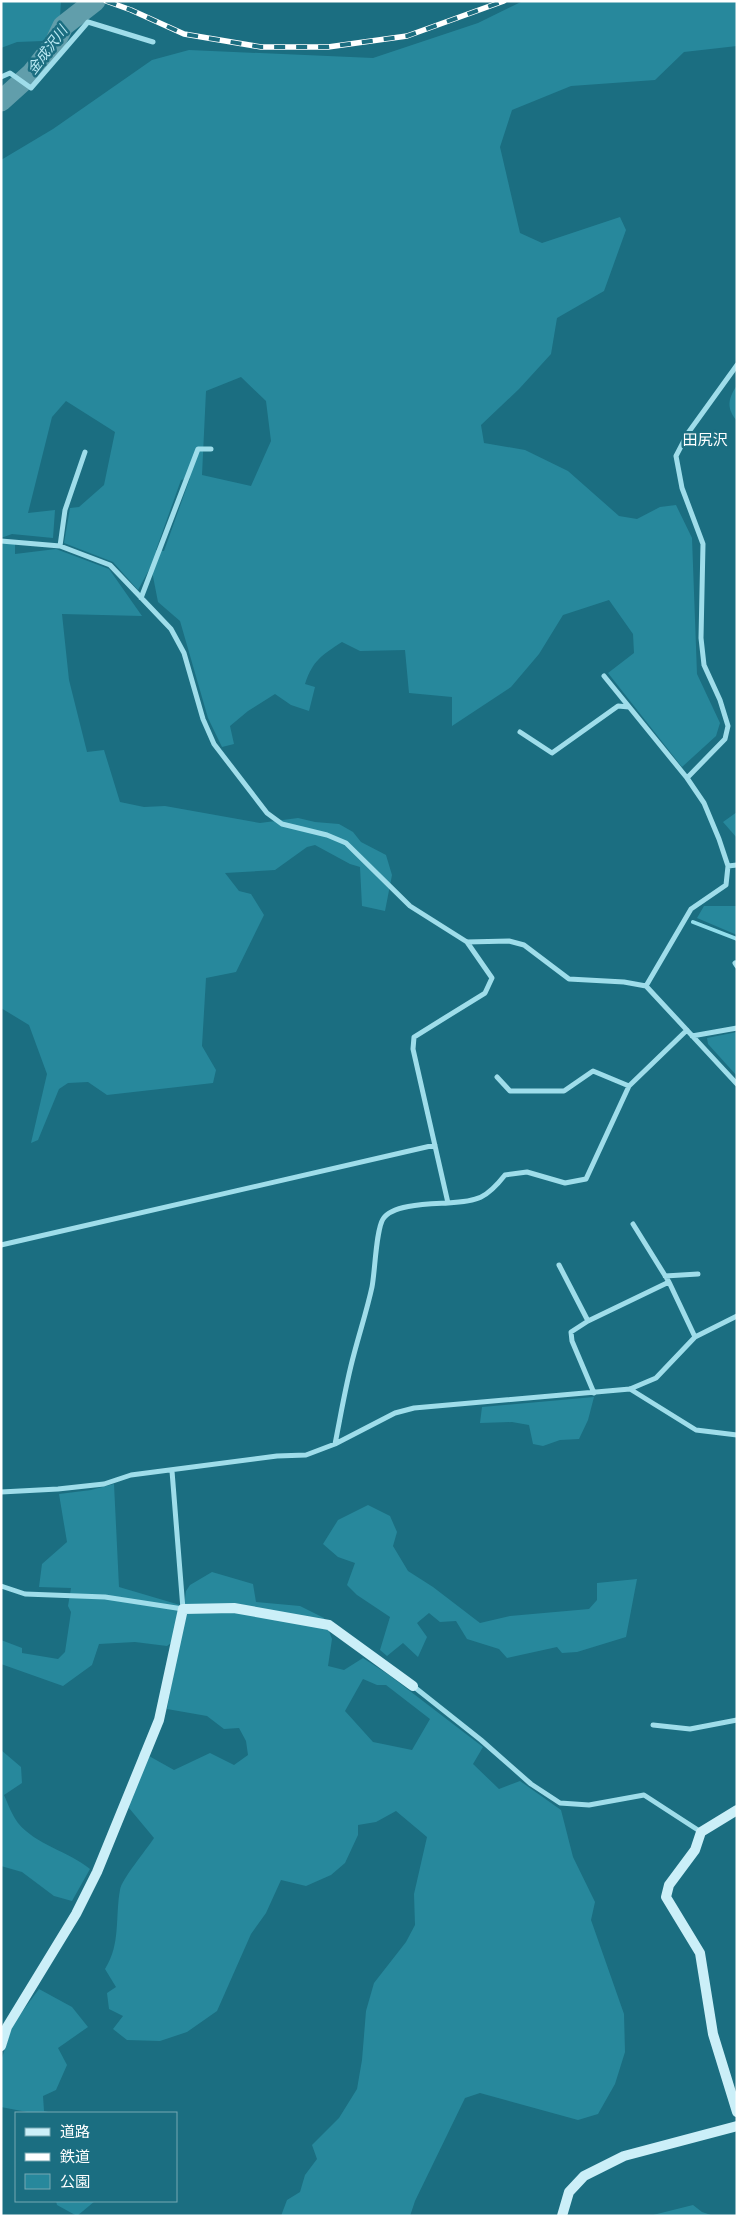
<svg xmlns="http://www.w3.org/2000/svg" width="738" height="2217" font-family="'Archivo Narrow','Noto Sans JP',sans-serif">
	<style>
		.green { fill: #27889c; fill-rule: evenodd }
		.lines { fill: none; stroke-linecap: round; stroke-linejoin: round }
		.stream { stroke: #92deec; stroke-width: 4 }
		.river { stroke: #619eab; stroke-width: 21 }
		.street { stroke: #9fddea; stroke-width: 5 }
		.secondary { stroke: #cbeff8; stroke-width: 10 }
		.rail-casing { stroke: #fff; stroke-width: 5.5 }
		.rail { stroke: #1b6e81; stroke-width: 4; stroke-dasharray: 11; stroke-linecap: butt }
		.labels { text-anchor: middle; stroke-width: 5; stroke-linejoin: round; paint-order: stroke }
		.water-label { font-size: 14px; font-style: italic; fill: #bbebf5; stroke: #1b6e81 }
		.quarter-label { font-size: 15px; fill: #fff; stroke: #1b6e81 }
	</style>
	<rect width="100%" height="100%" fill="#1b6e81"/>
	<path class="green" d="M 1,1 L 61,1 L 60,17 L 43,41 L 17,42 L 1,48 Z
		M 523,1 L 737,1 L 737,46 L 684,52 L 655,80 L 571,86 L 512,110 L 500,147 L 520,233 L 542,243 L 620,217 L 626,230 L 604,291 L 557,318 L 551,354 L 519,389 L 481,425 L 484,443 L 525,450 L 568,471 L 619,516 L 637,519 L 660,507 L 676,505 L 692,538 L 697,674 L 720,723 L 716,736 L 682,767 L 608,673 L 634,653 L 633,634 L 609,600 L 563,615 L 539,654 L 511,687 L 452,726 L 452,697 L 409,693 L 405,650 L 360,651 L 342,642 C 322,655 313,660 305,684 L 315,687 L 309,711 L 291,705 L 275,694 L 248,711 L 230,726 L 234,744 L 222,747 L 208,718 L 180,621 L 158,602 L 151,566 L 138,590 L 113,562 L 64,543 L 70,508 L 79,507 L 104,485 L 115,432 L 66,401 L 52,417 L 28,513 L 55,510 L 53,538 L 12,534 L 1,538 L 1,160 L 53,129 L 152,60 L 189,50 L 373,58 L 478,23 ZM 241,377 L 266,401 L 271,441 L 251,486 L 202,475 L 206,391 ZM 190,478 L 164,551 L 156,550 L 181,480 Z
		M 737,385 L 737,421 C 726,408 728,399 737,385 Z
		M 15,542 L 15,554 L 56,549 L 109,569 L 142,616 L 62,614 L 69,680 L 87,752 L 104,750 L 120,802 L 144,807 L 165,806 L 260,823 L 298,818 L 315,822 L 339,824 L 353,832 L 361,842 L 386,855 L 392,875 L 385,911 L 362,906 L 360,867 L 350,864 L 315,845 L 307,847 L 275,870 L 225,873 L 239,891 L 251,894 L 264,915 L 236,972 L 206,978 L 202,1046 L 216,1070 L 213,1083 L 107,1095 L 88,1082 L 68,1083 L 59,1089 L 38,1140 L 31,1143 L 47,1074 L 29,1025 L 1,1008 L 1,543 Z
		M 737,812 L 737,838 L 723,822 Z
		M 704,906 L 737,906 L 737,935 L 697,918 Z
		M 737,1032 L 737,1076 L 708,1044 L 707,1038 Z
		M 594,1397 L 588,1420 L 579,1439 L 560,1440 L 543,1446 L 533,1444 L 529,1425 L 512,1422 L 480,1423 L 482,1407 Z
		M 114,1484 L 119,1587 L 180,1605 L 175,1640 L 167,1646 L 135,1642 L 99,1644 L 92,1665 L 63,1686 L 1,1664 L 1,1640 L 22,1648 L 22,1653 L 58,1659 L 65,1652 L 71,1612 L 68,1606 L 71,1588 L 39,1587 L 42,1564 L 67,1542 L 59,1494 L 91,1490 Z
		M 368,1505 L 390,1516 L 397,1532 L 393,1546 L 408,1571 L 433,1587 L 480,1623 L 510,1616 L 589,1609 L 597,1600 L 597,1583 L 637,1579 L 626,1637 L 577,1652 L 562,1653 L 557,1647 L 507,1658 L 499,1649 L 467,1639 L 456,1621 L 440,1622 L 429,1613 L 417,1623 L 427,1637 L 418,1657 L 403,1643 L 387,1656 L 380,1650 L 390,1617 L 357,1595 L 347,1585 L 355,1563 L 338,1557 L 323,1544 L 338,1520 Z
		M 212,1572 L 253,1584 L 256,1602 L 300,1606 L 324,1618 L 332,1639 L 328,1666 L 344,1670 L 363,1658 L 389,1675 L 483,1747 L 473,1764 L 499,1789 L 520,1781 L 561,1810 L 573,1857 L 595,1902 L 591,1920 L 624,2014 L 625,2052 L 615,2084 L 598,2114 L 578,2120 L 480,2093 L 465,2098 L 415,2201 L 410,2216 L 281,2216 L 287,2200 L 300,2192 L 305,2175 L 317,2159 L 312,2145 L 339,2118 L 357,2089 L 362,2060 L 366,2011 L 374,1983 L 406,1942 L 415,1925 L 414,1894 L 427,1837 L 396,1811 L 376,1822 L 358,1825 L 358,1835 L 345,1863 L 331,1875 L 306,1886 L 281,1880 L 266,1913 L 251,1934 L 217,2011 L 187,2032 L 160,2041 L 127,2040 L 113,2029 L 123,2016 L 109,2009 L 107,1993 L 116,1987 L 105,1969 C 121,1944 115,1917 120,1890 C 121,1880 147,1849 154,1838 L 129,1808 L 140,1751 L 174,1770 L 210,1753 L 234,1765 L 248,1755 L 246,1741 L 239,1728 L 224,1729 L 207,1716 L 167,1709 L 180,1638 L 186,1591 L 190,1585 ZM 363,1679 L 377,1685 L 386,1685 L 430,1719 L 412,1750 L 373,1742 L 345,1711 Z
		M 1,1750 L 21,1767 L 22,1783 L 4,1795 C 8,1804 12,1815 18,1823 C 36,1845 68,1851 90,1869 L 72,1901 L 54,1896 L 22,1872 L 1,1866 Z
		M 39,1989 L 72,2007 L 88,2027 L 58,2048 L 67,2065 L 56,2090 L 43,2096 L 44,2111 L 52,2113 L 32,2113 L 1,2107 L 1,2061 L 13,2024 Z
		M 56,2201 L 95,2201 L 77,2216 L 57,2205 Z
		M 693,2205 L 702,2212 L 714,2216 L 649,2216 Z"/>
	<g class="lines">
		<path class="stream" d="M 693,922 L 737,939"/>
		<path class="river" d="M 1,101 L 32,73 L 54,45 L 63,26 L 95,1"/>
		<path class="street" d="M 1,77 L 10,73 L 31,88 L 88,22 L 153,42
			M 1,541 L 60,546 L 110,565 L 171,629 L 184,653 L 203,719 L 214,744 L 267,813 L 282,824 L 327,835 L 346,843 L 410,906 L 467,942 L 509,941 L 524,945 L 569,979 L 624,982 L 646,986 L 737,1084
			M 60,546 L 65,510 L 85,452
			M 141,598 L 198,449 L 211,449
			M 604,676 L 687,778 L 704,803 L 719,839 L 728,866 L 726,885 L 691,909 L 646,986
			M 520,732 L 552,753 L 618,706 L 629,707
			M 687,778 L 725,739 L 728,726 L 720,700 L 704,665 L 701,638 L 703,544 L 682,488 L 676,456 L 688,433 L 737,365
			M 728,866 L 737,865
			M 467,942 L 492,978 L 485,993 L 414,1037 L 413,1049 L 448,1203 C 478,1201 486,1199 505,1175 L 527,1172 L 565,1183 L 586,1179 L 629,1086 L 687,1030
			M 735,963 L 737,966
			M 692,1036 L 737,1028
			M 497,1077 L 510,1091 L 564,1091 L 593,1071 L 629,1086
			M 633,1224 L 669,1282
			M 1,1245 L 435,1145
			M 559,1265 L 588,1321
			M 665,1276 L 698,1274
			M 630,1389 L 696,1430 L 737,1435
			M 594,1393 L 572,1341 L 571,1332 L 588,1321 L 669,1282 L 695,1337
			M 335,1444 C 341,1414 346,1383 354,1354 C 360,1331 367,1310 372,1287 C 375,1272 376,1230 383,1219 C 392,1204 431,1204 448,1203
			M 1,1492 L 58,1489 L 104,1484 L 131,1475 L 277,1456 L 306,1455 L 335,1444 L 395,1413 L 414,1408 L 630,1389 L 656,1378 L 695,1337 L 737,1316
			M 1,1586 L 25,1594 L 105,1597 L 183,1609 L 172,1471
			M 413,1686 L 481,1740 L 531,1784 L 560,1803 L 589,1805 L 644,1795 L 701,1832
			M 653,1725 L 690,1729 L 737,1720"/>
		<path class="secondary" d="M 737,1810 L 701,1832 L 695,1850 L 669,1885 L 666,1897 L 700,1953 L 713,2034 L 737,2112
			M 1,2046 L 7,2027 L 76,1914 L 97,1872 L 159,1720 L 183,1609 L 234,1608 L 329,1625 L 413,1686
			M 562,2216 L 569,2192 L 584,2176 L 624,2156 L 737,2126"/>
		<g class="rail-casing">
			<path id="rail" d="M 106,1 L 131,10 L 184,34 L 261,47 L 328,47 L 407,36 L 504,1"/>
		</g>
		<use href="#rail" class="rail"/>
	</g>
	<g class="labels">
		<g class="water-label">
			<text transform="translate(47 50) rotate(-53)" y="5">金成沢川</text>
		</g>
		<g class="quarter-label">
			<text x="705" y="445">田尻沢</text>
		</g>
	</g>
	<rect width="738" height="2217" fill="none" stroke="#ffffff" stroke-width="5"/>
	<rect x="15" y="2112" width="162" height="90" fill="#1b6e81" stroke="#76a8b3"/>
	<rect x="25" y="2128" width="25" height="8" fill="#cbeff8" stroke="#76a8b3"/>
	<text x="60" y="2137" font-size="15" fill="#ffffff">道路</text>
	<rect x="25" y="2153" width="25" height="8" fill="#ffffff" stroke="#76a8b3"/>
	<text x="60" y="2162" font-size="15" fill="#ffffff">鉄道</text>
	<rect x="25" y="2174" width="25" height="15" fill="#27889c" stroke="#76a8b3"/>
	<text x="60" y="2187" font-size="15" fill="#ffffff">公園</text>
</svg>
